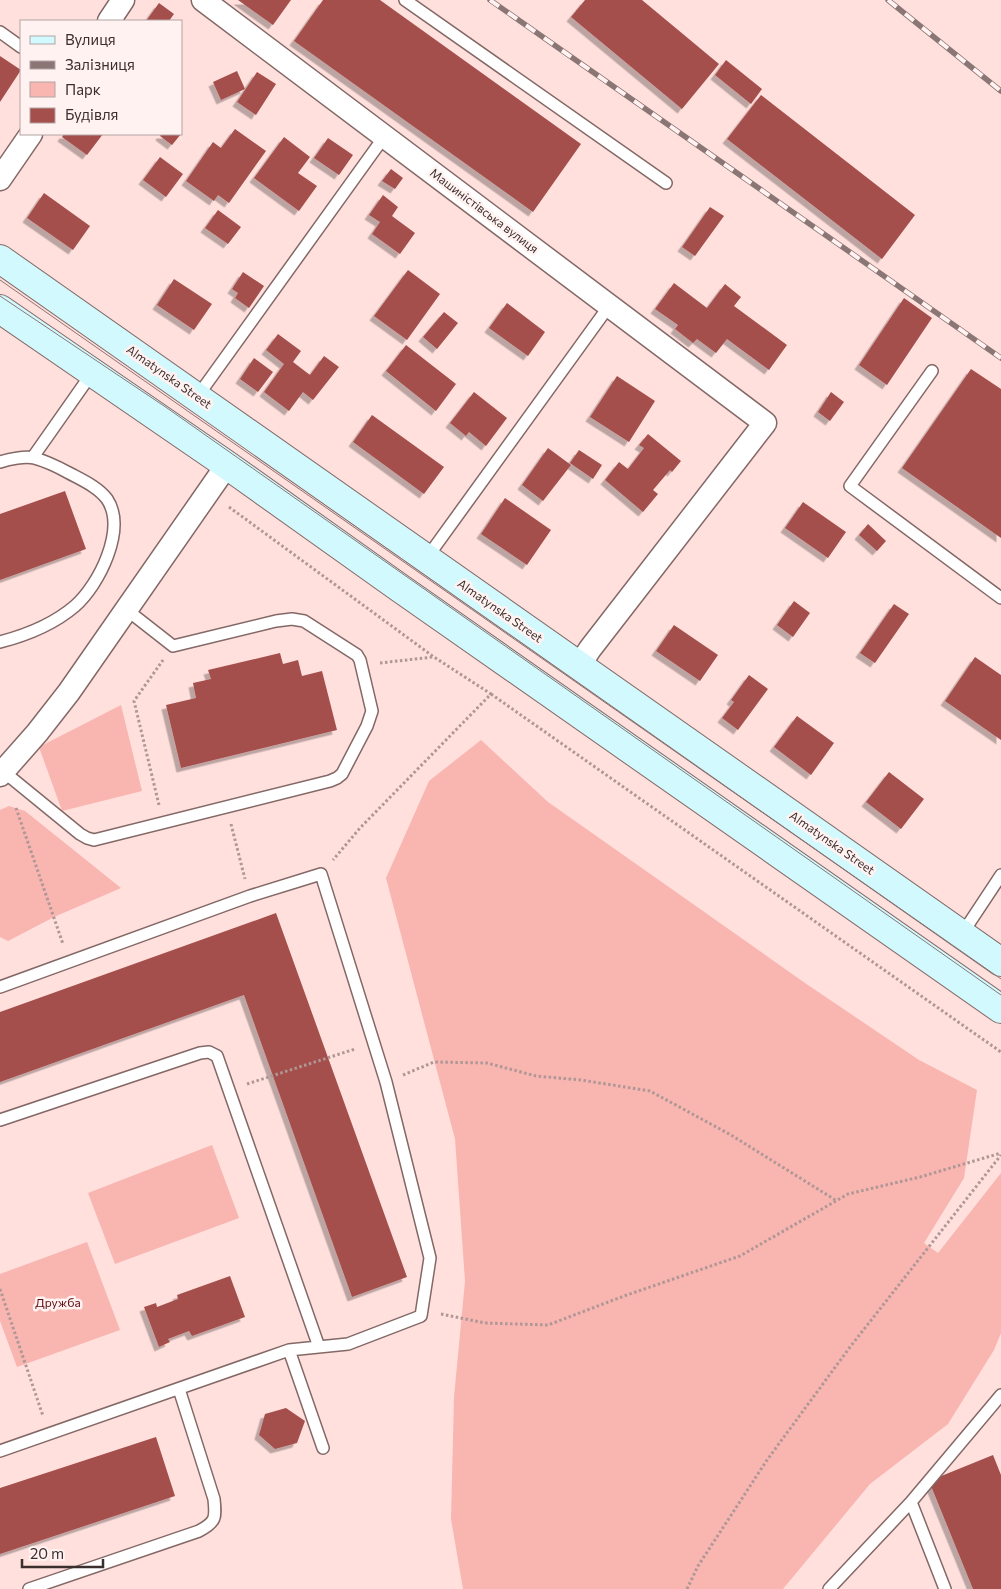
<svg xmlns="http://www.w3.org/2000/svg" width="1001" height="1589" font-family="Commissioner,sans-serif">
	<style>
		.green { fill: #f9b5b0 }
		.building { fill: #a44f4c; filter: url(#shadow) }
		.lines { fill: none; stroke-linecap: round; stroke-linejoin: round }
		.lane-casing { stroke: #836866; stroke-width: 14 }
		.street-casing { stroke: #836866; stroke-width: 25 }
		.secondary-casing { stroke: #836866; stroke-width: 30 }
		.path { stroke: #ae9795; stroke-width: 3; stroke-dasharray: 2.5 2.5; stroke-linecap: butt }
		.lane { stroke: #fff; stroke-width: 11 }
		.street { stroke: #fff; stroke-width: 22 }
		.secondary { stroke: #d2fafe; stroke-width: 28 }
		.tram { stroke: #8a7675; stroke-width: 1 }
		.rail-casing { stroke: #8a7675; stroke-width: 5.5 }
		.rail { stroke: #fff2f1; stroke-width: 4; stroke-dasharray: 11; stroke-linecap: butt }
		.labels { text-anchor: middle; stroke-width: 5; stroke-linejoin: round; paint-order: stroke }
		.street-label { font-size: 12px; fill: #3b2f2e; stroke: #fff2f1 }
		.park-label { font-size: 12px; fill: #5d0910; stroke: #fff2f1 }
	</style>
	<defs>
		<filter id="shadow"><feDropShadow dx="-4.5" dy="4.5" stdDeviation="0" flood-color="#0004"/></filter>
	</defs>
	<rect width="100%" height="100%" fill="#ffe0dd"/>
	<path class="green" d="M 121,705 L 142,791 L 62,811 L 39,747 Z
		M 481,740 L 548,802 L 805,983 L 919,1060 L 977,1090 L 964,1178 L 924,1243 L 938,1253 L 1001,1173 L 1001,1333 L 994,1350 L 948,1424 L 870,1484 L 783,1589 L 463,1589 L 451,1519 L 454,1397 L 465,1281 L 455,1139 L 386,878 L 429,781 Z
		M 9,806 L 25,811 L 121,888 L 54,917 L 8,941 L 0,937 L 0,810 Z
		M 212,1145 L 239,1218 L 115,1264 L 88,1193 Z
		M 87,1242 L 120,1330 L 17,1367 L 0,1321 L 0,1274 Z"/>
	<path class="building" d="M 238,0 L 291,0 L 273,25 Z
		M 323,0 L 380,0 L 581,144 L 533,212 L 294,41 Z
		M 585,0 L 642,0 L 719,64 L 682,109 L 571,17 Z
		M 159,3 L 174,14 L 169,21 L 146,21 Z
		M 0,56 L 21,70 L 0,102 Z
		M 726,60 L 762,89 L 751,104 L 715,75 Z
		M 237,71 L 245,89 L 221,100 L 213,82 Z
		M 257,72 L 276,84 L 256,115 L 237,102 Z
		M 761,95 L 915,215 L 882,259 L 727,139 Z
		M 235,129 L 266,151 L 229,203 L 218,195 L 214,201 L 186,181 L 213,142 L 221,148 Z
		M 64,134 L 103,134 L 87,155 L 62,137 Z
		M 161,134 L 181,134 L 172,145 L 160,136 Z
		M 284,137 L 310,157 L 298,173 L 317,186 L 299,211 L 254,178 Z
		M 328,138 L 353,155 L 339,175 L 314,158 Z
		M 160,157 L 183,174 L 166,197 L 143,180 Z
		M 391,169 L 403,178 L 395,189 L 382,181 Z
		M 44,193 L 90,226 L 73,250 L 27,218 Z
		M 383,195 L 398,207 L 392,216 L 415,233 L 400,254 L 372,234 L 380,222 L 369,215 Z
		M 710,207 L 724,216 L 695,256 L 682,247 Z
		M 218,210 L 241,227 L 228,244 L 205,228 Z
		M 408,270 L 440,294 L 407,340 L 374,316 Z
		M 243,272 L 264,286 L 249,308 L 235,298 L 238,293 L 232,289 Z
		M 174,279 L 212,304 L 194,330 L 157,305 Z
		M 674,283 L 707,308 L 725,284 L 741,297 L 734,306 L 787,345 L 769,370 L 727,339 L 716,353 L 697,339 L 693,343 L 675,329 L 678,325 L 655,309 Z
		M 904,298 L 932,318 L 887,385 L 859,365 Z
		M 507,303 L 545,332 L 528,356 L 489,328 Z
		M 444,312 L 458,323 L 437,349 L 423,337 Z
		M 278,334 L 301,351 L 293,362 L 310,375 L 324,356 L 339,367 L 313,400 L 303,392 L 289,411 L 264,392 L 284,364 L 266,350 Z
		M 406,345 L 456,384 L 436,411 L 386,371 Z
		M 254,358 L 273,372 L 258,392 L 240,379 Z
		M 971,369 L 1001,389 L 1001,538 L 902,468 Z
		M 617,376 L 655,401 L 629,442 L 590,417 Z
		M 474,392 L 507,418 L 486,446 L 469,432 L 466,436 L 450,423 Z
		M 831,392 L 844,402 L 830,421 L 818,412 Z
		M 372,415 L 444,467 L 424,494 L 353,442 Z
		M 648,434 L 681,461 L 672,472 L 670,470 L 653,490 L 658,494 L 643,512 L 605,480 L 619,462 L 628,469 L 644,448 L 639,445 Z
		M 548,448 L 571,465 L 543,501 L 522,485 Z
		M 579,450 L 602,465 L 593,479 L 570,463 Z
		M 65,491 L 86,549 L 0,580 L 0,514 Z
		M 505,498 L 551,530 L 527,565 L 481,534 Z
		M 803,502 L 846,532 L 828,558 L 785,528 Z
		M 868,524 L 886,541 L 877,551 L 859,535 Z
		M 794,601 L 810,613 L 793,637 L 777,625 Z
		M 894,604 L 909,614 L 875,663 L 860,653 Z
		M 674,625 L 718,655 L 700,681 L 656,651 Z
		M 280,653 L 283,664 L 298,660 L 302,676 L 322,671 L 337,730 L 181,768 L 166,705 L 196,698 L 193,683 L 211,679 L 208,670 Z
		M 975,657 L 1001,675 L 1001,740 L 945,701 Z
		M 749,675 L 768,689 L 738,730 L 722,718 L 734,702 L 731,700 Z
		M 797,716 L 834,743 L 811,775 L 774,747 Z
		M 889,772 L 924,799 L 901,829 L 866,802 Z
		M 276,913 L 407,1277 L 352,1297 L 244,995 L 0,1082 L 0,1012 Z
		M 230,1276 L 245,1317 L 192,1336 L 189,1331 L 168,1339 L 170,1342 L 159,1347 L 144,1307 L 156,1303 L 157,1307 L 178,1299 L 177,1295 Z
		M 286,1408 L 305,1421 L 297,1443 L 275,1449 L 259,1435 L 265,1414 Z
		M 156,1437 L 175,1496 L 0,1554 L 0,1488 Z
		M 993,1455 L 1001,1475 L 1001,1589 L 973,1589 L 929,1481 Z"/>
	<g class="lines">
		<g class="lane-casing">
			<path id="lane" d="M 405,0 L 666,183
				M 0,32 L 21,47
				M 932,371 L 850,486 L 1001,598
				M 197,397 L 384,137
				M 33,457 L 92,373
				M 0,462 C 9,459 25,456 34,458 C 46,461 58,467 69,473 C 82,480 98,487 107,499 C 127,529 99,585 75,606 C 54,624 27,635 0,642
				M 426,559 L 609,306
				M 4,772 L 80,834 L 87,838 L 94,840 L 330,781 L 337,778 L 342,774 L 367,726 L 372,711 L 360,660 L 357,655 L 304,621 L 292,619 L 276,621 L 173,646 L 127,610
				M 962,934 L 1001,875
				M 0,987 L 250,896 L 321,874 L 386,1082 L 430,1258 L 421,1316 L 348,1344 L 289,1350 L 0,1451
				M 0,1120 L 200,1053 L 209,1052 L 217,1056 L 319,1347
				M 289,1350 L 323,1448
				M 29,1589 L 199,1531 C 216,1522 216,1518 214,1499 L 179,1389
				M 829,1589 L 911,1502
				M 945,1589 L 911,1502 L 1001,1395"/>
		</g>
		<g class="street-casing">
			<path id="street" d="M 203,0 L 765,423 L 590,649 L 579,666
				M 109,21 L 123,0
				M 0,179 L 31,134
				M 0,775 L 37,733 L 69,692 L 227,465"/>
		</g>
		<g class="secondary-casing">
			<path id="secondary" d="M 0,259 L 1001,962
				M 0,309 L 227,465 L 397,586 L 1001,1009"/>
		</g>
		<path class="path" d="M 229,507 L 434,657 L 491,694 L 360,828 L 333,860
			M 380,663 L 433,657
			M 491,694 L 1001,1052
			M 159,805 L 134,701 L 163,660
			M 16,808 L 63,944
			M 231,824 L 245,879
			M 403,1075 L 434,1062 L 487,1063 L 536,1076 L 581,1080 L 650,1091 L 731,1135 L 837,1201
			M 247,1084 L 355,1049
			M 0,1289 L 43,1416
			M 441,1314 L 485,1323 L 548,1325 L 624,1296 L 740,1256 L 848,1194 L 920,1177 L 1001,1153
			M 687,1589 L 698,1566 L 767,1460 L 850,1347 L 1001,1155"/>
		<use href="#lane" class="lane"/>
		<use href="#street" class="street"/>
		<use href="#secondary" class="secondary"/>
		<path class="tram" d="M 0,280 L 1001,979
			M 0,296 L 167,408 L 1001,995"/>
		<g class="rail-casing">
			<path id="rail" d="M 490,0 L 1001,358
				M 888,0 L 1001,91"/>
		</g>
		<use href="#rail" class="rail"/>
	</g>
	<g class="labels">
		<g class="street-label">
			<text transform="translate(484 211) rotate(37)" y="4">Машиністівська вулиця</text>
			<text transform="translate(169 377) rotate(35)" y="4">Almatynska Street</text>
			<text transform="translate(500 611) rotate(35)" y="4">Almatynska Street</text>
			<text transform="translate(832 843) rotate(35)" y="4">Almatynska Street</text>
		</g>
		<g class="park-label">
			<text x="58" y="1307">Дружба</text>
		</g>
	</g>
	<rect x="20" y="20" width="162" height="115" fill="#fff2f1" stroke="#b1a4a3"/>
	<rect x="30" y="36" width="25" height="8" fill="#d2fafe" stroke="#b1a4a3"/>
	<text x="65" y="45" font-size="15" fill="#3b2f2e">Вулиця</text>
	<rect x="30" y="61" width="25" height="8" fill="#8a7675" stroke="#b1a4a3"/>
	<text x="65" y="70" font-size="15" fill="#3b2f2e">Залізниця</text>
	<rect x="30" y="82" width="25" height="15" fill="#f9b5b0" stroke="#b1a4a3"/>
	<text x="65" y="95" font-size="15" fill="#3b2f2e">Парк</text>
	<rect x="30" y="108" width="25" height="15" fill="#a44f4c" stroke="#b1a4a3"/>
	<text x="65" y="120" font-size="15" fill="#3b2f2e">Будівля</text>
	<path d="M22 1559v8h81v-8" fill="none" stroke="#3b2f2e" stroke-width="2.5"/>
	<text x="30" y="1559" font-size="15" fill="#3b2f2e" stroke="#fff2f1" stroke-width="4" paint-order="stroke">20 m</text>
</svg>
